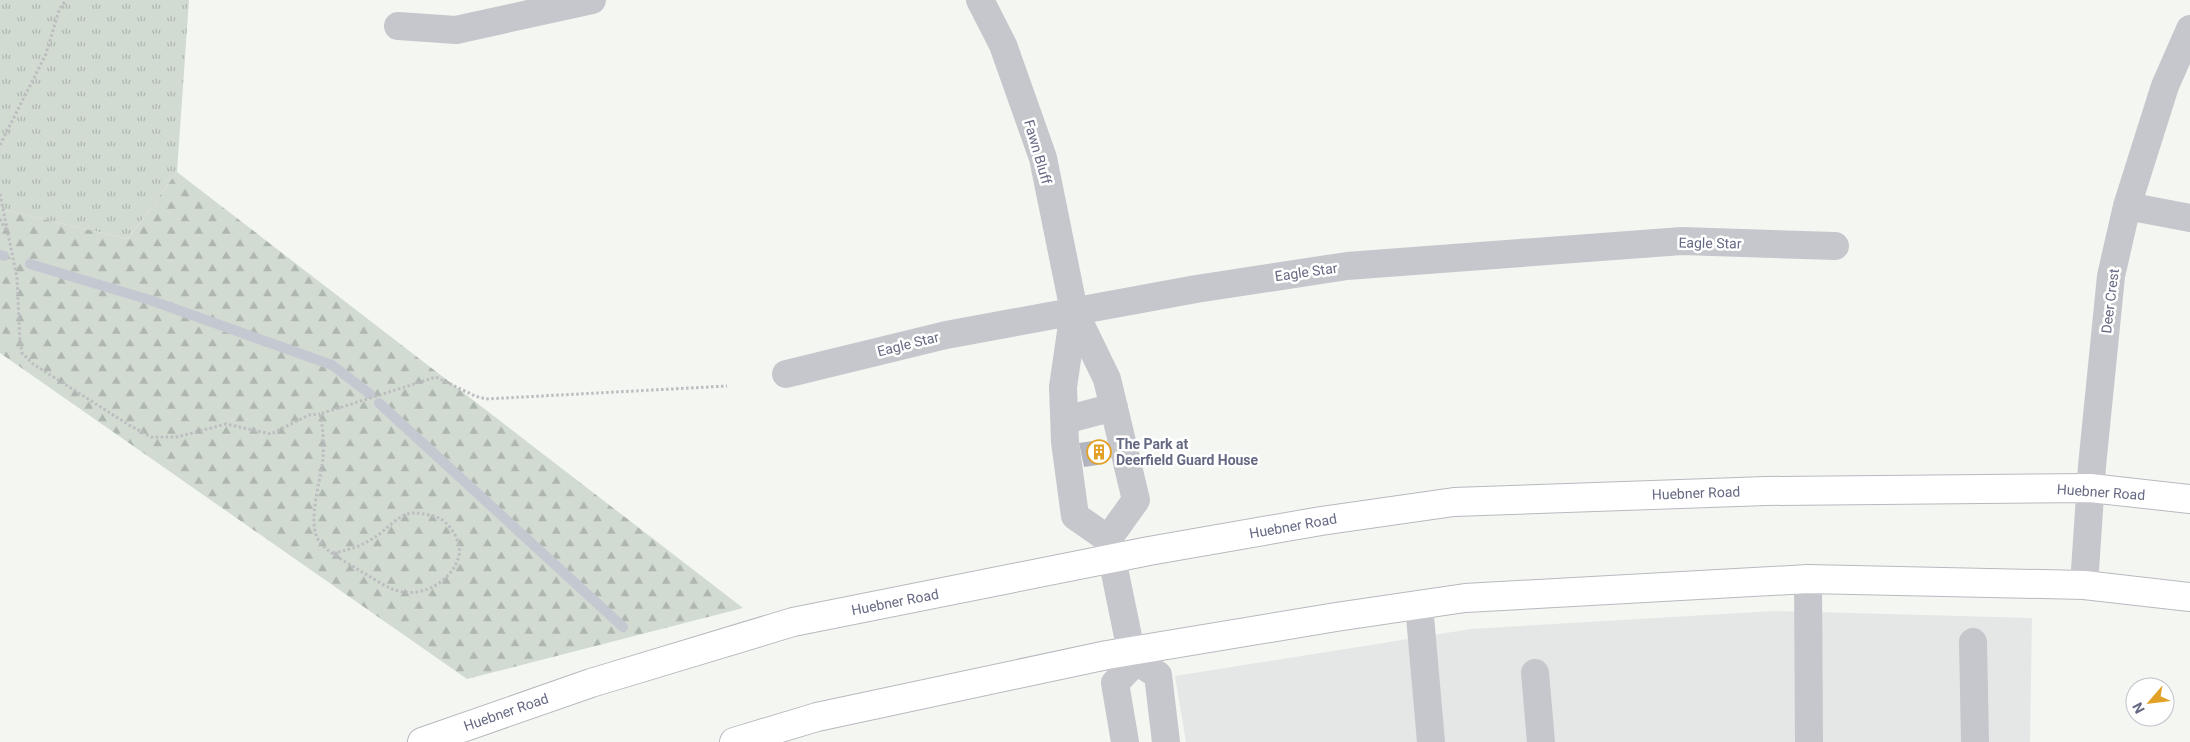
<svg xmlns="http://www.w3.org/2000/svg" width="2190" height="742" font-family="Roboto,sans-serif">
	<style>
		.built { fill: #e5e7e6 }
		.grass { fill: url(#grass-tufts) }
		.forest { fill: url(#forest-firs) }
		.lines { fill: none; stroke-linecap: round; stroke-linejoin: round }
		.stream { stroke: #c4c8d1; stroke-width: 10 }
		.building { fill: #b2b4be }
		.minor-tunnel { stroke: #d0d3d6; stroke-width: 28; stroke-dasharray: 28 14; stroke-linecap: butt }
		.major-casing { stroke: #b8b9bf; stroke-width: 30 }
		.path { stroke: #bdbdc1; stroke-width: 3; stroke-dasharray: 2.5 2.5; stroke-linecap: butt }
		.minor { stroke: #c6c7cc; stroke-width: 28 }
		.major { stroke: #fff; stroke-width: 28 }
		.labels { text-anchor: middle; stroke-width: 5; stroke-linejoin: round; paint-order: stroke }
		.street-label { font-size: 14px; fill: #656983; stroke: #fff }
		.poi-label { font-size: 14px; font-weight: bold; fill: #656983; stroke: #fff; text-anchor: start }
	</style>
	<defs>
		<pattern id="grass-tufts" width="24" height="20" patternUnits="userSpaceOnUse" patternTransform="scale(1.25)"><rect width="24" height="20" fill="#d2dbd2"/><path d="M3 7l-1-3M5 7V3M7 7l1-3M15 17l-1-3M17 17v-4M19 17l1-3" fill="none" stroke="#aeb6b0"/></pattern>
		<pattern id="forest-firs" width="22" height="20" patternUnits="userSpaceOnUse" patternTransform="scale(1.25)"><rect width="22" height="20" fill="#d2dbd2"/><path d="M5 1l3.5 6h-7zM16 11l3.5 6h-7z" fill="#aeb6b0"/></pattern>
	</defs>
	<rect width="100%" height="100%" fill="#f4f6f2"/>
	<path class="built" d="M 1774,611 L 2032,618 L 2030,742 L 1186,742 L 1175,676 L 1471,629 Z"/>
	<path class="grass" d="M 0,0 L 189,0 L 177,172 L 128,239 L 0,209 Z"/>
	<path class="forest" d="M 177,172 L 743,608 L 467,679 L 0,353 L 0,209 L 128,239 Z"/>
	<g class="lines">
		<path class="stream" d="M 0,255 L 4,256
			M 30,264 L 150,300 L 332,365 L 370,394
			M 379,403 L 623,627"/>
	</g>
	<path class="building" d="M 1093,441 L 1095,449 L 1117,444 L 1119,456 L 1097,460 L 1098,465 L 1084,467 L 1079,443 Z"/>
	<g class="lines">
		<path class="minor-tunnel" d="M 1106,447 L 1108,458"/>
		<g class="major-casing">
			<path id="major" d="M 422,742 L 591,683 L 793,622 L 1149,551 L 1321,521 L 1454,502 L 1766,491 L 2090,488 L 2190,499
				M 734,742 L 817,717 L 1107,655 L 1336,617 L 1465,598 L 1808,579 L 2084,585 L 2190,597"/>
		</g>
		<path class="path" d="M 0,145 L 46,54 L 59,10 L 66,0
			M 0,194 L 17,278 L 20,342 L 22,353 L 33,364 L 129,425 L 151,437 L 177,437 L 226,424 L 271,434 L 309,415 L 320,414
			M 0,219 L 6,230
			M 333,553 C 349,550 362,546 375,537 C 387,530 398,514 413,513 C 421,513 432,515 439,518 C 451,524 462,543 459,556 C 453,579 426,596 403,592 C 388,590 375,579 362,572 C 350,564 327,553 319,541 C 306,522 322,478 323,456 C 324,442 323,427 320,414 L 436,377 L 475,396 L 486,399 L 727,386"/>
		<path class="minor" d="M 980,0 L 1003,45 L 1043,158 L 1074,311 L 1107,379 L 1136,500 L 1108,539 L 1131,651 L 1136,661 L 1158,675 L 1166,742
			M 398,26 L 456,30 L 592,0
			M 2127,206 L 2190,218
			M 1074,311 L 1063,387 L 1065,442 L 1075,516 L 1108,539
			M 786,374 L 946,335 L 1196,289 L 1347,266 L 1682,241 L 1835,246
			M 1065,420 L 1114,407
			M 1808,579 L 1809,742
			M 2084,585 L 2092,466 L 2111,276 L 2127,206 L 2165,86 L 2190,29
			M 1419,605 L 1431,742
			M 1973,642 L 1975,742
			M 1535,673 L 1541,742
			M 1125,742 L 1115,683 L 1136,661"/>
		<use href="#major" class="major"/>
	</g>
	<defs>
		<g id="building-ring" transform="scale(1.25)"><circle r="9.5" fill="#fff" stroke="#e2a026" stroke-width="1.5"/><path d="M-4-6H4V6H1V3H-1V6H-4ZM-2.5-4.3h1.7v1.8h-1.7ZM.8-4.3h1.7v1.8H.8ZM-2.5-1h1.7V.8h-1.7ZM.8-1h1.7V.8H.8Z" fill="#e2a026"/></g>
	</defs>
	<g fill-rule="evenodd">
		<use href="#building-ring" x="1099" y="452"/>
	</g>
	<g class="labels">
		<g class="street-label">
			<text transform="translate(1038 152) rotate(74)" y="5">Fawn Bluff</text>
			<text transform="translate(1710 243) rotate(1)" y="5">Eagle Star</text>
			<text transform="translate(1306 272) rotate(-8)" y="5">Eagle Star</text>
			<text transform="translate(2110 301) rotate(-83)" y="5">Deer Crest</text>
			<text transform="translate(908 344) rotate(-14)" y="5">Eagle Star</text>
			<text transform="translate(2101 492) rotate(4)" y="5">Huebner Road</text>
			<text transform="translate(1696 493) rotate(-2)" y="5">Huebner Road</text>
			<text transform="translate(1293 526) rotate(-10)" y="5">Huebner Road</text>
			<text transform="translate(895 602) rotate(-11)" y="5">Huebner Road</text>
			<text transform="translate(506 712) rotate(-19)" y="5">Huebner Road</text>
		</g>
		<g class="poi-label">
			<text x="1116" y="449">The Park at<tspan x="1116" dy="16">Deerfield Guard House</tspan></text>
		</g>
	</g>
	<g transform="translate(2150 702) rotate(242)"><circle r="24" fill="#ffffff" stroke="#c1c3cd"/>
	<path d="M0-4L9 19L0 12L-9 19Z" fill="#e2a026"/>
	<text y="-8" font-size="14" font-weight="bold" text-anchor="middle" fill="#656983">N</text>
	</g>
</svg>
